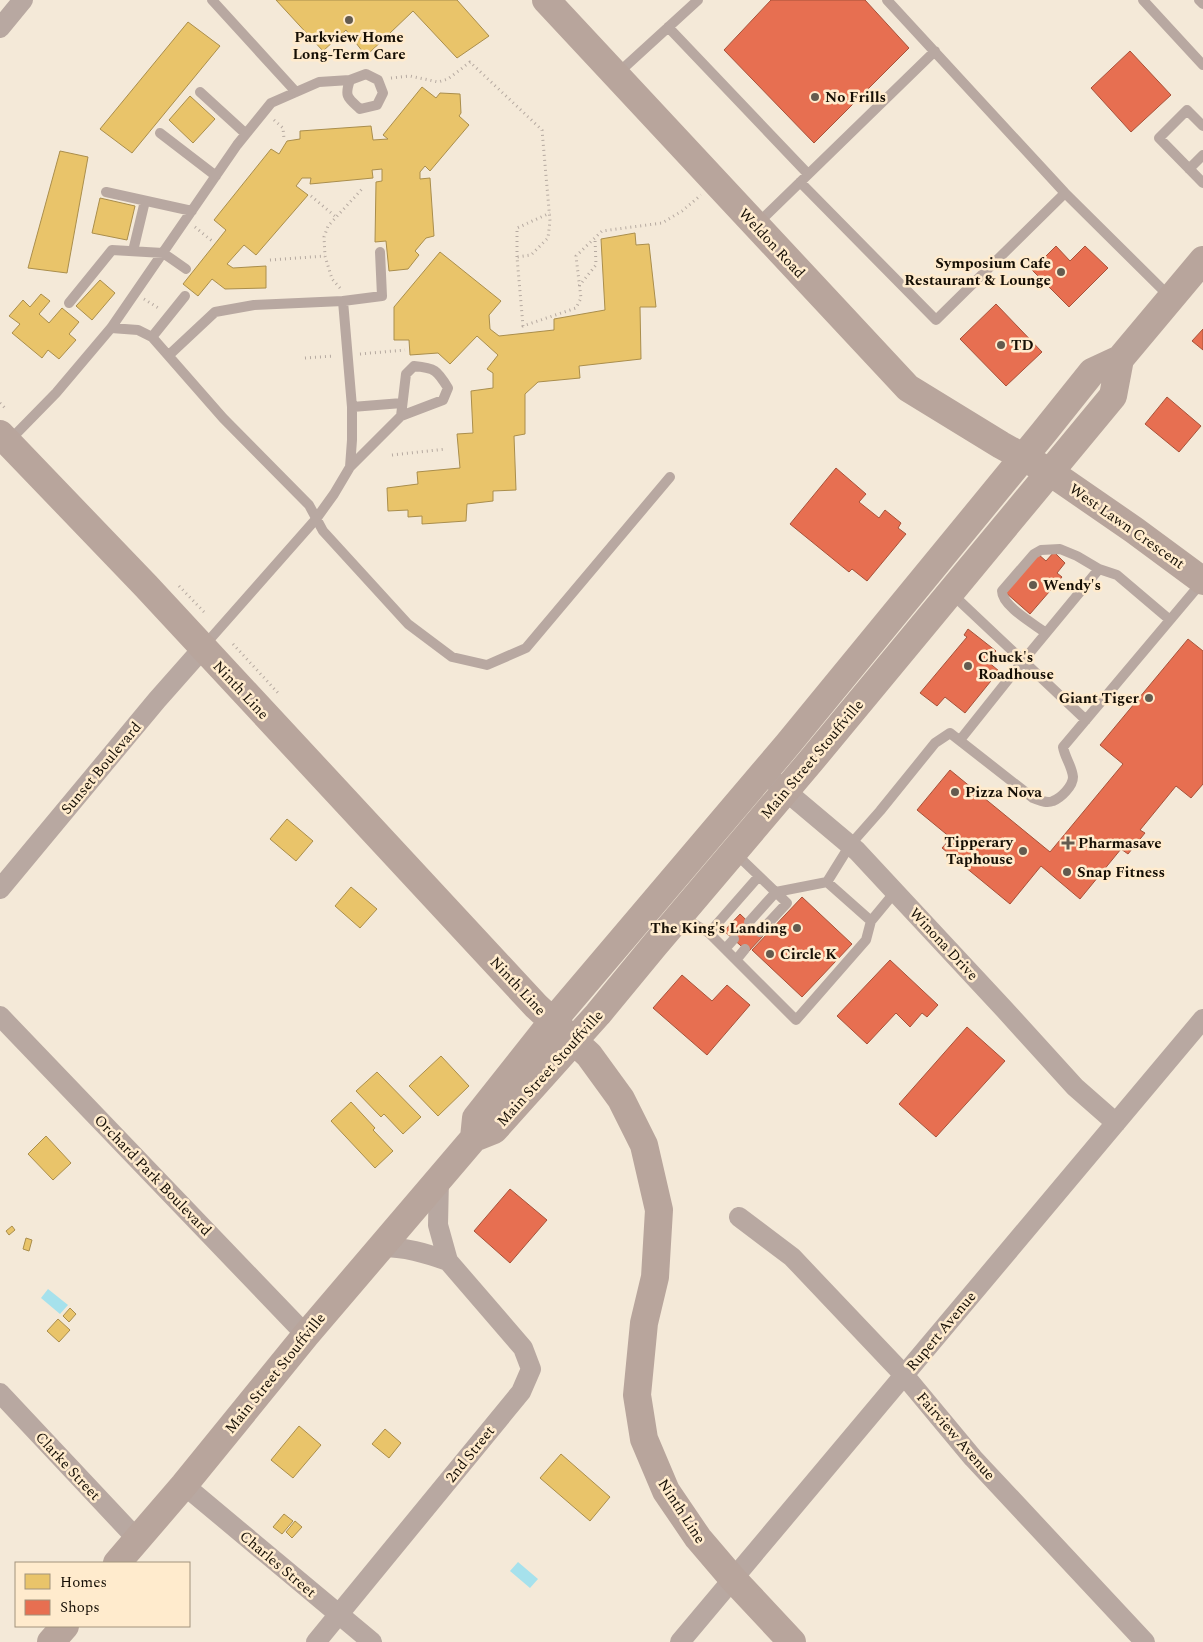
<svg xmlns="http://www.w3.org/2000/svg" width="1203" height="1642" font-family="Spectral,serif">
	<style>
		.water { fill: #a6e1ec }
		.homes { fill: #e9c46a; stroke: #aa8e4c }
		.shops { fill: #e76f51; stroke: #a8523a }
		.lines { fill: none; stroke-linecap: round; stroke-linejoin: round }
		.path { stroke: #b6aaa1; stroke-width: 3; stroke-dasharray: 1 4; stroke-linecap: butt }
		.lane { stroke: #b8a8a1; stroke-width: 10 }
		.street { stroke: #b8a8a1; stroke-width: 20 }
		.secondary { stroke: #b8a59c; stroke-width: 28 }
		.poi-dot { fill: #645b4f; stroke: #ffebcd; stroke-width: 2 }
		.labels { text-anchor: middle; stroke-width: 5; stroke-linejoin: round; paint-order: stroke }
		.poi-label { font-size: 15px; font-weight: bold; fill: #160f05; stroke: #ffebcd; text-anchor: start }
		.street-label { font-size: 15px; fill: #160f05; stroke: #ffebcd }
	</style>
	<rect width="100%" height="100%" fill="#f4e9d8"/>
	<path class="water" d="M 48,1289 L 68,1305 L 60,1314 L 41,1298 Z
		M 518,1562 L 538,1579 L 530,1588 L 510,1571 Z"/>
	<path class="homes" d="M 276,0 L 457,0 L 489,36 L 457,58 L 413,11 L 366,56 L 346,30 L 323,51 Z
		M 188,22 L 220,46 L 132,153 L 100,129 Z
		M 422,87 L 436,98 L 440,93 L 460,94 L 461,113 L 459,116 L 469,125 L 430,171 L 425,166 L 420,172 L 420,179 L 430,178 L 434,236 L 426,238 L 415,251 L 419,255 L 408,269 L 389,271 L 386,241 L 375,242 L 376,182 L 382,181 L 382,169 L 372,170 L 373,178 L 310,184 L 311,178 L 302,178 L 296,186 L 308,195 L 256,255 L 244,245 L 227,264 L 233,268 L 266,266 L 266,288 L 225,289 L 212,279 L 198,296 L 183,284 L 226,230 L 214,220 L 271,149 L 279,154 L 287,141 L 300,139 L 300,131 L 371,126 L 373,140 L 388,139 L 383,135 Z
		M 190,96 L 215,119 L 193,143 L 169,120 Z
		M 60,151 L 88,157 L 67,273 L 28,268 Z
		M 100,198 L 135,206 L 127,240 L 92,233 Z
		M 635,233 L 636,245 L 649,244 L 656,307 L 640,307 L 641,359 L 579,366 L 580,378 L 538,382 L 525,394 L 525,434 L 514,436 L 516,490 L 493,491 L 493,501 L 467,504 L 466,521 L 422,524 L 422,516 L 408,517 L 408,510 L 388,511 L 387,488 L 418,484 L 417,472 L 460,468 L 457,434 L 473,433 L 471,391 L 493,388 L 493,373 L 487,369 L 498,355 L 477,336 L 450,364 L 438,353 L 410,355 L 409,340 L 394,340 L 394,307 L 440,252 L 501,301 L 489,315 L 490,329 L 499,336 L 554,330 L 554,319 L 605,310 L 601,239 Z
		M 100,280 L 115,293 L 92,320 L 76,306 Z
		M 41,294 L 50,301 L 39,314 L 49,323 L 62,308 L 79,322 L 69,334 L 76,340 L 59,359 L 48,350 L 42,358 L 12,333 L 20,324 L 9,316 L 23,300 L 30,307 Z
		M 287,819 L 313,841 L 296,861 L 270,839 Z
		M 351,887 L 377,909 L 360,928 L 335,906 Z
		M 441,1056 L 469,1086 L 438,1116 L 409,1086 Z
		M 377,1072 L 421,1117 L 403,1134 L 384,1114 L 381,1117 L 356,1091 Z
		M 351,1102 L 375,1128 L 373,1130 L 393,1151 L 375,1168 L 331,1121 Z
		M 46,1136 L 71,1163 L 53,1180 L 28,1154 Z
		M 12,1226 L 15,1230 L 9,1235 L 6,1231 Z
		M 26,1238 L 32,1240 L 29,1251 L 23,1249 Z
		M 70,1308 L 76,1314 L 69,1322 L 63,1316 Z
		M 58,1319 L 70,1330 L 59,1342 L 47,1331 Z
		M 299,1426 L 321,1445 L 293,1478 L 271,1460 Z
		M 385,1429 L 401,1443 L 389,1458 L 372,1444 Z
		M 561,1454 L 610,1497 L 590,1521 L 540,1478 Z
		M 284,1514 L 293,1521 L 282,1534 L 273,1527 Z
		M 295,1521 L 302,1527 L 292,1538 L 286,1532 Z"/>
	<path class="shops" d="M 771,0 L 865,0 L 909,48 L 814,143 L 724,50 Z
		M 1130,51 L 1171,95 L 1131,132 L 1091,88 Z
		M 1056,246 L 1070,261 L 1085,246 L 1108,268 L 1069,307 L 1032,270 Z
		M 996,304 L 1042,352 L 1006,386 L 960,339 Z
		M 1203,329 L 1203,350 L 1192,341 Z
		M 1167,397 L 1201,426 L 1179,452 L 1145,424 Z
		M 836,468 L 866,494 L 859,502 L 879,518 L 885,510 L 901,523 L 898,528 L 906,534 L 867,581 L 852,569 L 849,572 L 790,524 Z
		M 1054,552 L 1065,563 L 1057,573 L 1062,577 L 1030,614 L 1005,592 L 1038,554 L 1046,561 Z
		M 968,629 L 996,651 L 987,661 L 999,671 L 965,713 L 945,697 L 937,706 L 920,693 L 967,637 L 964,635 Z
		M 1188,639 L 1203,651 L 1203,784 L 1191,798 L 1176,786 L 1140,830 L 1145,833 L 1128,854 L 1121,849 L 1080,899 L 1041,866 L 1010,904 L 942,848 L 951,838 L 917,810 L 950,770 L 1050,852 L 1123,764 L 1100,745 Z
		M 802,897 L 852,944 L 802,997 L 752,950 Z
		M 740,914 L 763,936 L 748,952 L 724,931 Z
		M 890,960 L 938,1005 L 927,1017 L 922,1013 L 910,1027 L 896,1013 L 867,1044 L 837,1016 Z
		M 682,975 L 712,1001 L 727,985 L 750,1005 L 707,1055 L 653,1008 Z
		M 967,1027 L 1005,1061 L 936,1137 L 899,1104 Z
		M 510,1189 L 547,1220 L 510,1263 L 474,1231 Z"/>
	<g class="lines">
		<path class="path" d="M 391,78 L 410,76 L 438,82 L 448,79 L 470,62 L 542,130 L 550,221 L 548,238 L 531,255 L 517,257 L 523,326 L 576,308 L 581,298 L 576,256 L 602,231 L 662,223 L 682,211 L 701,195
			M 274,120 L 283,128 L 284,139
			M 311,196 L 336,217
			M 195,227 L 212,241
			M 517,257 L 517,228 L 550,213
			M 270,260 L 325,256
			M 579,286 L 596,265 L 595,239
			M 340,288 L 332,279 L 325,256 L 324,237 L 328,226 L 363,188
			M 144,299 L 160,309
			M 360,354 L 405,350
			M 305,358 L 334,356
			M 0,403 L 6,409
			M 392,455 L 446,449
			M 179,586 L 206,614
			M 233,644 L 279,694"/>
		<path class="lane" d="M 212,0 L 296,92
			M 887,0 L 1065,193 L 1171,298
			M 1143,0 L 1203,65
			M 1199,0 L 1203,4
			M 668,27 L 808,174
			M 366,74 L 378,80 L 383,93 L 377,105 L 360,109 C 348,98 344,97 350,80 Z
			M 617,74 L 698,0
			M 200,92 L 246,134
			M 1203,126 L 1187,110 L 1159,138 L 1203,183
			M 160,133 L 216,176
			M 1189,169 L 1203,155
			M 800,182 L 936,320 L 1065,193
			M 106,192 L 192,211
			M 756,225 L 935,51
			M 133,251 L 145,201
			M 343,301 L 382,296 L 380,252
			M 69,303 L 112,250 L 163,253 L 186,269
			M 111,328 L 138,330 L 152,337 L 223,418 L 309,505 L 323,531 L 408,624 L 452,657 L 487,665 L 526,648 L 670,477
			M 152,337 L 185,296
			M 169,355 L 215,312 L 254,305 L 343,301 L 352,407 L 352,440 L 350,467 L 334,494 L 316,519 L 203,647
			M 352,407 L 402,403
			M 9,441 L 56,393 L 111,328 L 237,145 L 271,103 L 319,82 L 350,80
			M 350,467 L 401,416 L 443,400 L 448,388 C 437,370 435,368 414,366 L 406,374 L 401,416
			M 951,593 L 1086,720
			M 1046,633 C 1034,624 1002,606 1002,591 L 1034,554 L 1041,550 L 1060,549 L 1077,556 L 1099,569 L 1117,575 L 1170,620
			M 960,740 L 1023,661 L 1099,569
			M 759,876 L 787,903 L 760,932
			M 827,882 L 871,921 L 895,892
			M 681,916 L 709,933 L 759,876 L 734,852
			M 749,922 L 776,892 L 827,882 L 850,845 L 880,811 L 935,743 L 950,733 L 1033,798 C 1039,800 1046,804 1053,801 C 1061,798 1073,786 1073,777 C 1072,766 1065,758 1063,747 L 1202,582
			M 709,933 L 796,1020 L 866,940 L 871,921
			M 725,949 L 734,939
			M 736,960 L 745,949"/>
		<path class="street" d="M 0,28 L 23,0
			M 775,782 L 857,851 L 1005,1010 L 1075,1087 L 1116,1123
			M 0,889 L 157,700 L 203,648
			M 0,1016 L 306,1335
			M 739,1217 L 792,1257 L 904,1375 L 973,1458 L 1145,1642
			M 381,1247 C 405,1247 425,1253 448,1261
			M 0,1393 L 137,1539
			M 184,1485 L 372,1642
			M 316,1642 L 521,1392 L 531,1369 L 523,1348 L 448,1261 L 438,1225 L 439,1179
			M 680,1642 L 1203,1019"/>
		<path class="secondary" d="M 546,0 L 908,388 L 1001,445 L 1050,472 L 1134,530 L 1203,581
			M 0,434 L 146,586 L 536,1006 L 589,1055 L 621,1099 L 644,1145 L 659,1210 L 655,1277 L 644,1323 L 637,1395 L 644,1439 L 666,1491 L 698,1538 L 733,1579 L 792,1642
			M 474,1138 L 476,1118 L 552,1022 L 788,744 L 1044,432 L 1092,372 L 1120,359 L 1203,260
			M 117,1563 L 184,1485 L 306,1335 L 474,1138 L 494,1130 L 598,1014 L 654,946 L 810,762 L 1113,396 L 1120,359
			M 51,1642 L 65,1626"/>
	</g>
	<g class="poi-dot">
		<circle cx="349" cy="20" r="5"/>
		<circle cx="815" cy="97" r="5"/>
		<circle cx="1061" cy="272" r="5"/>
		<circle cx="1001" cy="345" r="5"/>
		<circle cx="1033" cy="585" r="5"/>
		<circle cx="968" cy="666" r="5"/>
		<circle cx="1149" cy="698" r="5"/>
		<circle cx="955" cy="792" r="5"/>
		<path d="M1065.5 835.5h5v5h5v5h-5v5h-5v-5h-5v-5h5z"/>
		<circle cx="1023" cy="851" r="5"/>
		<circle cx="1067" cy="872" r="5"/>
		<circle cx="797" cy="928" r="5"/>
		<circle cx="770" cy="954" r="5"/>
	</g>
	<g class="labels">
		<g class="poi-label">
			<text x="349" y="42" text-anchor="middle">Parkview Home<tspan x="349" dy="17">Long-Term Care</tspan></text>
			<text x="825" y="102">No Frills</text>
			<text x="1051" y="268" text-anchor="end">Symposium Cafe<tspan x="1051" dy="17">Restaurant &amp; Lounge</tspan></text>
			<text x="1011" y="350">TD</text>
			<text x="1043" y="590">Wendy's</text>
			<text x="978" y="662">Chuck's<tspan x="978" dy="17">Roadhouse</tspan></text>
			<text x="1139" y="703" text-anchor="end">Giant Tiger</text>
			<text x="965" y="797">Pizza Nova</text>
			<text x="1013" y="847" text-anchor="end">Tipperary<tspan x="1013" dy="17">Taphouse</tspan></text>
			<text x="1078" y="848">Pharmasave</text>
			<text x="1077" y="877">Snap Fitness</text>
			<text x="787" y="933" text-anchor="end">The King's Landing</text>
			<text x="780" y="959">Circle K</text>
		</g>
		<g class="street-label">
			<text transform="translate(772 243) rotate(47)" y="5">Weldon Road</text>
			<text transform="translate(1127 526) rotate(35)" y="5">West Lawn Crescent</text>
			<text transform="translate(241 690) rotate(47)" y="5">Ninth Line</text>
			<text transform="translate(812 759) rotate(-50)" y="5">Main Street Stouffville</text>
			<text transform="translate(101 768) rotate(-50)" y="5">Sunset Boulevard</text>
			<text transform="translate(944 944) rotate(47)" y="5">Winona Drive</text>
			<text transform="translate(518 986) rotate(47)" y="5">Ninth Line</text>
			<text transform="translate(550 1068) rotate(-48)" y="5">Main Street Stouffville</text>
			<text transform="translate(153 1175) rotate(46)" y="5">Orchard Park Boulevard</text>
			<text transform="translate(941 1331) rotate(-50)" y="5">Rupert Avenue</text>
			<text transform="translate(275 1373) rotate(-51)" y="5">Main Street Stouffville</text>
			<text transform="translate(956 1436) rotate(49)" y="5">Fairview Avenue</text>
			<text transform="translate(470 1454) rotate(-51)" y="5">2nd Street</text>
			<text transform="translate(68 1466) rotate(47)" y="5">Clarke Street</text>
			<text transform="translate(682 1511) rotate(57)" y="5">Ninth Line</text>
			<text transform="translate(278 1564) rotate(40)" y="5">Charles Street</text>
		</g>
	</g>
	<rect x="15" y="1562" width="175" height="65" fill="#ffebcd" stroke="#a2937d"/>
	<rect x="25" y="1574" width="25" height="15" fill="#e9c46a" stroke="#a2937d"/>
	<text x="60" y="1587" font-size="15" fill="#160f05">Homes</text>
	<rect x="25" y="1600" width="25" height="15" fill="#e76f51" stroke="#a2937d"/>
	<text x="60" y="1612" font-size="15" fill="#160f05">Shops</text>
</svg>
